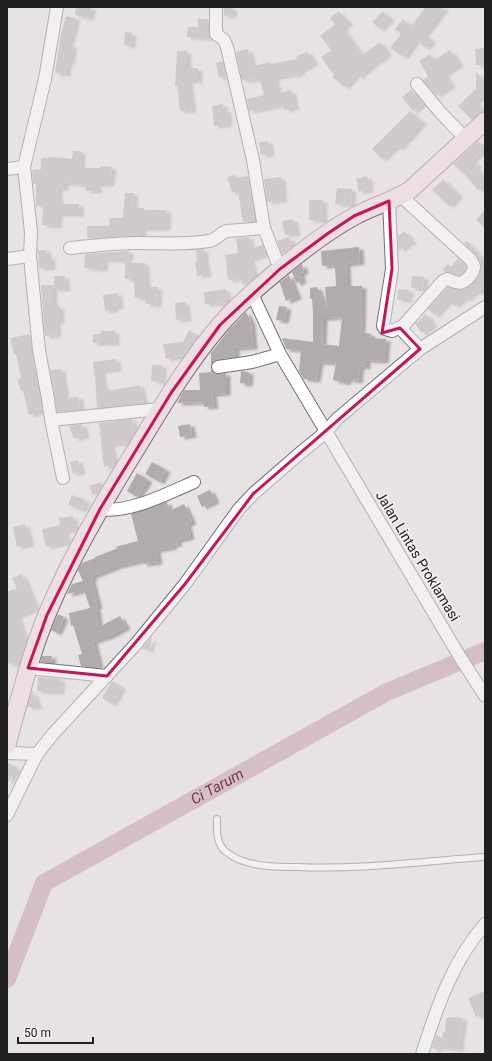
<svg xmlns="http://www.w3.org/2000/svg" width="492" height="1061" font-family="Roboto,sans-serif">
	<style>
		.lines { fill: none; stroke-linecap: round; stroke-linejoin: round }
		.river { stroke: #be939d; stroke-width: 18 }
		.building { fill: #b0acad; fill-rule: evenodd; filter: url(#shadow) }
		.lane-casing { stroke: #757172; stroke-width: 8 }
		.street-casing { stroke: #757172; stroke-width: 14 }
		.secondary-casing { stroke: #757172; stroke-width: 19 }
		.lane { stroke: #fff; stroke-width: 6 }
		.street { stroke: #fff; stroke-width: 12 }
		.secondary { stroke: #f1dae0; stroke-width: 17 }
		.marked { fill: none; stroke: #c2185b; stroke-width: 3; stroke-linejoin: round }
		.labels { text-anchor: middle; stroke-width: 3.5; stroke-linejoin: round; paint-order: stroke }
		.street-label { font-size: 14px; fill: #212020; stroke: #f4f0f1 }
		.water-label { font-size: 15px; font-style: italic; fill: #703747; stroke: #f4f0f1 }
	</style>
	<defs>
		<filter id="shadow"><feDropShadow dx="4.5" dy="2.5" stdDeviation="1" flood-color="#0004"/></filter>
	</defs>
	<rect width="100%" height="100%" fill="#e7e2e3"/>
	<g class="lines">
		<path class="river" id="s1" d="M 7,979 L 44,883 L 387,692 L 485,651"/>
	</g>
	<path class="building" d="M 76,7 L 92,7 L 89,18 L 75,15 Z
		M 224,7 L 232,7 L 233,15 L 224,16 Z
		M 426,7 L 445,7 L 424,35 L 432,40 L 426,48 L 416,40 L 404,57 L 390,48 L 401,34 L 395,29 L 403,19 L 411,26 Z
		M 339,11 L 349,23 L 342,28 L 362,55 L 380,42 L 388,53 L 378,61 L 377,60 L 359,77 L 356,74 L 345,87 L 332,77 L 334,75 L 321,57 L 331,50 L 320,36 L 335,24 L 330,18 Z
		M 383,11 L 390,19 L 380,29 L 372,22 Z
		M 66,16 L 76,18 L 69,45 L 73,46 L 70,62 L 68,61 L 66,74 L 55,73 L 61,34 Z
		M 198,19 L 208,19 L 208,38 L 187,37 L 188,27 L 198,27 Z
		M 125,32 L 132,33 L 131,46 L 124,45 Z
		M 485,48 L 485,65 L 476,65 L 475,49 Z
		M 248,49 L 252,65 L 253,65 L 254,66 L 270,62 L 271,64 L 297,59 L 296,57 L 307,51 L 314,63 L 300,70 L 301,72 L 293,76 L 292,74 L 274,78 L 278,94 L 291,90 L 295,107 L 284,110 L 283,104 L 249,111 L 247,99 L 264,95 L 260,79 L 242,80 L 236,52 Z
		M 450,50 L 459,64 L 444,74 L 451,85 L 436,95 L 423,80 L 428,76 L 419,61 L 430,54 L 434,60 Z
		M 177,51 L 187,51 L 187,68 L 198,68 L 198,81 L 188,81 L 192,110 L 180,111 L 177,86 L 175,86 Z
		M 223,61 L 226,76 L 219,78 L 216,63 Z
		M 476,72 L 485,82 L 485,93 L 475,102 L 483,110 L 472,120 L 458,106 L 476,89 Z
		M 411,90 L 423,103 L 413,111 L 402,97 Z
		M 223,104 L 224,110 L 227,110 L 228,124 L 214,126 L 212,106 Z
		M 410,111 L 422,122 L 407,140 L 398,148 L 396,146 L 382,159 L 372,149 Z
		M 268,141 L 270,154 L 261,155 L 259,142 Z
		M 478,141 L 485,148 L 472,160 L 478,165 L 475,167 L 485,179 L 485,184 L 478,190 L 467,177 L 453,164 Z
		M 73,151 L 81,151 L 80,168 L 100,168 L 100,166 L 112,167 L 110,184 L 97,184 L 97,191 L 86,191 L 86,185 L 64,183 L 64,188 L 58,188 L 59,204 L 79,204 L 80,214 L 58,214 L 57,226 L 42,225 L 43,206 L 36,206 L 36,184 L 33,184 L 32,170 L 41,169 L 41,158 L 51,157 L 72,159 Z
		M 235,175 L 236,178 L 248,176 L 255,221 L 243,222 L 238,191 L 232,193 L 227,177 Z
		M 367,176 L 370,189 L 359,192 L 356,179 Z
		M 281,177 L 283,200 L 267,202 L 264,179 Z
		M 443,179 L 459,195 L 449,206 L 432,190 Z
		M 337,188 L 352,189 L 351,205 L 335,204 Z
		M 125,193 L 134,193 L 133,207 L 144,208 L 144,210 L 167,210 L 166,228 L 142,228 L 142,236 L 87,238 L 87,226 L 109,226 L 110,218 L 123,218 Z
		M 309,200 L 323,200 L 323,221 L 309,220 Z
		M 485,210 L 485,229 L 476,219 Z
		M 293,219 L 296,233 L 285,235 L 282,221 Z
		M 405,231 L 412,241 L 399,250 L 398,236 Z
		M 249,237 L 251,249 L 263,245 L 266,254 L 250,259 L 254,274 L 250,275 L 251,280 L 247,284 L 243,285 L 241,279 L 228,280 L 225,255 L 238,253 L 236,238 Z
		M 289,237 L 292,246 L 282,254 L 277,241 Z
		M 467,241 L 485,262 L 485,286 L 478,292 L 476,291 L 466,299 L 464,297 L 455,306 L 449,300 L 435,315 L 428,309 L 448,287 L 457,290 L 463,290 L 472,284 L 479,275 L 481,267 L 481,263 L 476,255 L 464,243 Z
		M 359,247 L 360,262 L 346,264 L 347,286 L 362,286 L 361,332 L 371,334 L 370,338 L 386,339 L 384,361 L 366,360 L 366,367 L 360,366 L 358,381 L 347,379 L 346,383 L 333,380 L 336,363 L 319,362 L 316,380 L 304,379 L 299,371 L 301,350 L 286,349 L 282,338 L 313,342 L 313,313 L 312,299 L 310,299 L 310,288 L 317,287 L 326,309 L 327,309 L 325,287 L 336,286 L 335,265 L 322,266 L 321,251 ZM 342,317 L 339,346 L 322,344 L 323,318 Z
		M 204,249 L 204,261 L 205,261 L 207,274 L 197,276 L 195,262 L 197,262 L 196,250 Z
		M 38,250 L 47,250 L 47,257 L 51,257 L 51,268 L 39,268 Z
		M 129,251 L 128,261 L 104,259 L 103,269 L 84,268 L 85,254 Z
		M 458,258 L 466,267 L 461,274 L 459,275 L 442,271 L 448,264 L 451,267 Z
		M 125,263 L 145,263 L 146,287 L 158,287 L 157,305 L 146,304 L 146,298 L 135,298 L 134,279 L 125,279 Z
		M 302,264 L 304,272 L 300,273 L 302,281 L 296,283 L 292,272 Z
		M 289,275 L 297,297 L 286,301 L 280,283 L 279,283 Z
		M 54,276 L 65,276 L 66,289 L 54,289 Z
		M 412,276 L 424,277 L 423,289 L 411,288 Z
		M 41,285 L 53,285 L 53,306 L 60,306 L 60,321 L 56,321 L 57,335 L 45,336 Z
		M 226,289 L 227,303 L 205,304 L 204,292 Z
		M 398,289 L 409,290 L 408,300 L 397,300 Z
		M 118,293 L 119,306 L 114,307 L 114,310 L 105,311 L 103,295 Z
		M 185,302 L 187,319 L 176,320 L 175,303 Z
		M 279,306 L 287,307 L 284,321 L 276,320 Z
		M 246,312 L 251,323 L 253,347 L 235,348 L 235,357 L 217,360 L 211,364 L 211,353 L 228,331 Z
		M 426,314 L 433,324 L 422,333 L 415,324 Z
		M 189,330 L 198,336 L 183,356 L 166,359 L 163,344 L 183,342 Z
		M 101,331 L 115,331 L 115,343 L 93,343 L 93,334 L 101,334 Z
		M 30,334 L 31,350 L 28,350 L 33,374 L 36,374 L 42,411 L 29,415 L 23,391 L 21,391 L 17,379 L 21,378 L 16,354 L 14,354 L 10,338 Z
		M 116,359 L 117,369 L 101,371 L 103,387 L 108,387 L 109,391 L 140,385 L 144,403 L 97,408 L 95,376 L 94,376 L 93,363 L 93,362 Z
		M 152,365 L 162,365 L 161,382 L 151,381 Z
		M 61,369 L 65,398 L 79,397 L 80,410 L 57,412 L 50,370 Z
		M 211,369 L 216,374 L 226,373 L 226,393 L 212,394 L 214,406 L 204,407 L 203,402 L 177,403 L 184,390 L 200,390 L 199,373 L 211,372 Z
		M 241,371 L 249,372 L 248,384 L 240,383 Z
		M 132,419 L 134,434 L 129,442 L 110,444 L 115,464 L 104,467 L 99,423 Z
		M 82,424 L 85,435 L 74,439 L 69,426 Z
		M 190,424 L 192,435 L 180,437 L 178,426 Z
		M 78,460 L 81,472 L 73,474 L 70,462 Z
		M 152,462 L 166,470 L 160,482 L 145,474 Z
		M 137,473 L 148,480 L 137,497 L 127,491 Z
		M 101,482 L 102,485 L 98,493 L 93,495 L 89,486 Z
		M 210,490 L 215,501 L 202,507 L 197,496 Z
		M 72,495 L 86,500 L 82,510 L 68,505 Z
		M 167,502 L 169,511 L 184,504 L 192,522 L 187,524 L 190,537 L 177,540 L 178,544 L 172,545 L 173,547 L 156,550 L 158,562 L 143,564 L 142,560 L 118,566 L 92,576 L 93,578 L 91,579 L 98,606 L 91,608 L 96,607 L 99,627 L 120,616 L 126,627 L 107,637 L 93,641 L 99,665 L 89,667 L 81,666 L 78,655 L 82,654 L 73,625 L 71,626 L 69,613 L 90,608 L 84,590 L 67,594 L 72,584 L 83,581 L 78,570 L 82,563 L 95,558 L 95,557 L 118,548 L 115,547 L 138,541 L 131,514 Z
		M 73,516 L 75,529 L 64,531 L 67,542 L 46,547 L 42,529 L 60,525 L 59,518 Z
		M 25,524 L 30,544 L 17,547 L 13,527 Z
		M 22,574 L 36,608 L 17,616 L 26,642 L 24,648 L 18,649 L 21,658 L 19,662 L 13,665 L 12,663 L 7,664 L 7,592 L 17,588 L 12,578 Z
		M 58,614 L 64,617 L 57,633 L 51,630 Z
		M 151,638 L 152,638 L 149,650 L 142,649 Z
		M 42,656 L 52,656 L 51,663 L 41,662 Z
		M 38,677 L 61,679 L 60,692 L 37,691 Z
		M 112,681 L 122,687 L 112,704 L 102,698 Z
		M 32,690 L 38,707 L 27,707 Z
		M 7,762 L 17,768 L 7,784 Z
		M 485,991 L 485,1013 L 476,1017 L 468,998 Z
		M 454,1017 L 463,1018 L 459,1049 L 438,1047 L 437,1050 L 432,1048 L 436,1035 L 442,1038 L 443,1032 L 445,1032 L 446,1018 Z"/>
	<g class="lines">
		<g class="lane-casing">
			<path id="lane" d="M 217,819 C 217,830 216,843 225,851 C 230,855 237,859 243,861 C 260,867 280,867 297,867 C 360,870 422,861 485,857"/>
		</g>
		<g class="street-casing">
			<path id="street" d="M 57,7 L 45,79 L 24,167 L 31,232 L 30,256 L 39,350 L 48,399 L 51,420 L 63,478
				M 216,7 L 216,34 L 224,40 L 227,47 L 253,160 L 264,228 L 280,269
				M 417,84 L 440,112 L 466,139
				M 7,169 L 24,167
				M 389,201 L 392,269 L 383,326 L 385,329 L 392,331 L 403,326 L 443,281 L 447,279 C 451,280 456,283 460,283 C 467,281 474,273 474,266 L 471,260 L 401,196
				M 70,248 C 93,246 115,243 138,243 C 161,243 186,245 209,241 C 216,240 220,233 227,231 L 264,228
				M 7,259 L 30,256
				M 252,294 L 280,354 L 460,657 L 485,696
				M 400,328 L 420,349
				M 218,367 L 252,362 L 280,354
				M 51,420 L 160,409
				M 100,509 C 128,514 169,493 194,482
				M 28,668 L 107,676
				M 7,753 L 37,754
				M 7,815 L 37,754 L 53,734 L 136,644 L 185,584 L 239,509 L 253,494 L 299,454 L 326,432 L 337,419 L 420,349 L 485,307
				M 422,1054 C 437,1007 452,962 485,924"/>
		</g>
		<g class="secondary-casing">
			<path id="secondary" d="M 7,745 C 17,708 26,671 39,635 C 60,577 93,520 125,467 C 155,419 183,368 220,325 C 237,305 259,286 280,269 C 303,250 329,230 355,216 C 373,206 393,201 410,190 L 485,121"/>
		</g>
		<use href="#lane" class="lane"/>
		<use href="#street" class="street"/>
		<use href="#secondary" class="secondary"/>
	</g>
	<path d="M0 0H492V1061H0ZM 389,201 L 392,269 L 382,333 L 400,328 L 420,349 L 253,494 L 185,584 L 107,676 L 28,668 L 47,615 L 100,509 L 171,393 L 220,325 L 280,269 L 327,234 L 354,216 Z" fill="#e7e2e3" fill-opacity=".55" fill-rule="evenodd"/>
	<path class="marked" d="M 389,201 L 392,269 L 382,333 L 400,328 L 420,349 L 253,494 L 185,584 L 107,676 L 28,668 L 47,615 L 100,509 L 171,393 L 220,325 L 280,269 L 327,234 L 354,216 Z"/>
	<g class="labels">
		<g class="street-label">
			<text transform="translate(418 556) rotate(59)" y="5">Jalan Lintas Proklamasi</text>
		</g>
		<g class="water-label">
			<text dy="5" stroke="none"><textPath href="#s1" startOffset="301">Ci Tarum</textPath></text>
		</g>
	</g>
	<rect width="492" height="1061" fill="none" stroke="#212020" stroke-width="16"/>
	<path d="M18 1037v6h75v-6" fill="none" stroke="#212020" stroke-width="2"/>
	<text x="24" y="1037" font-size="12" fill="#212020" stroke="#f4f0f1" stroke-width="3" paint-order="stroke">50 m</text>
</svg>
